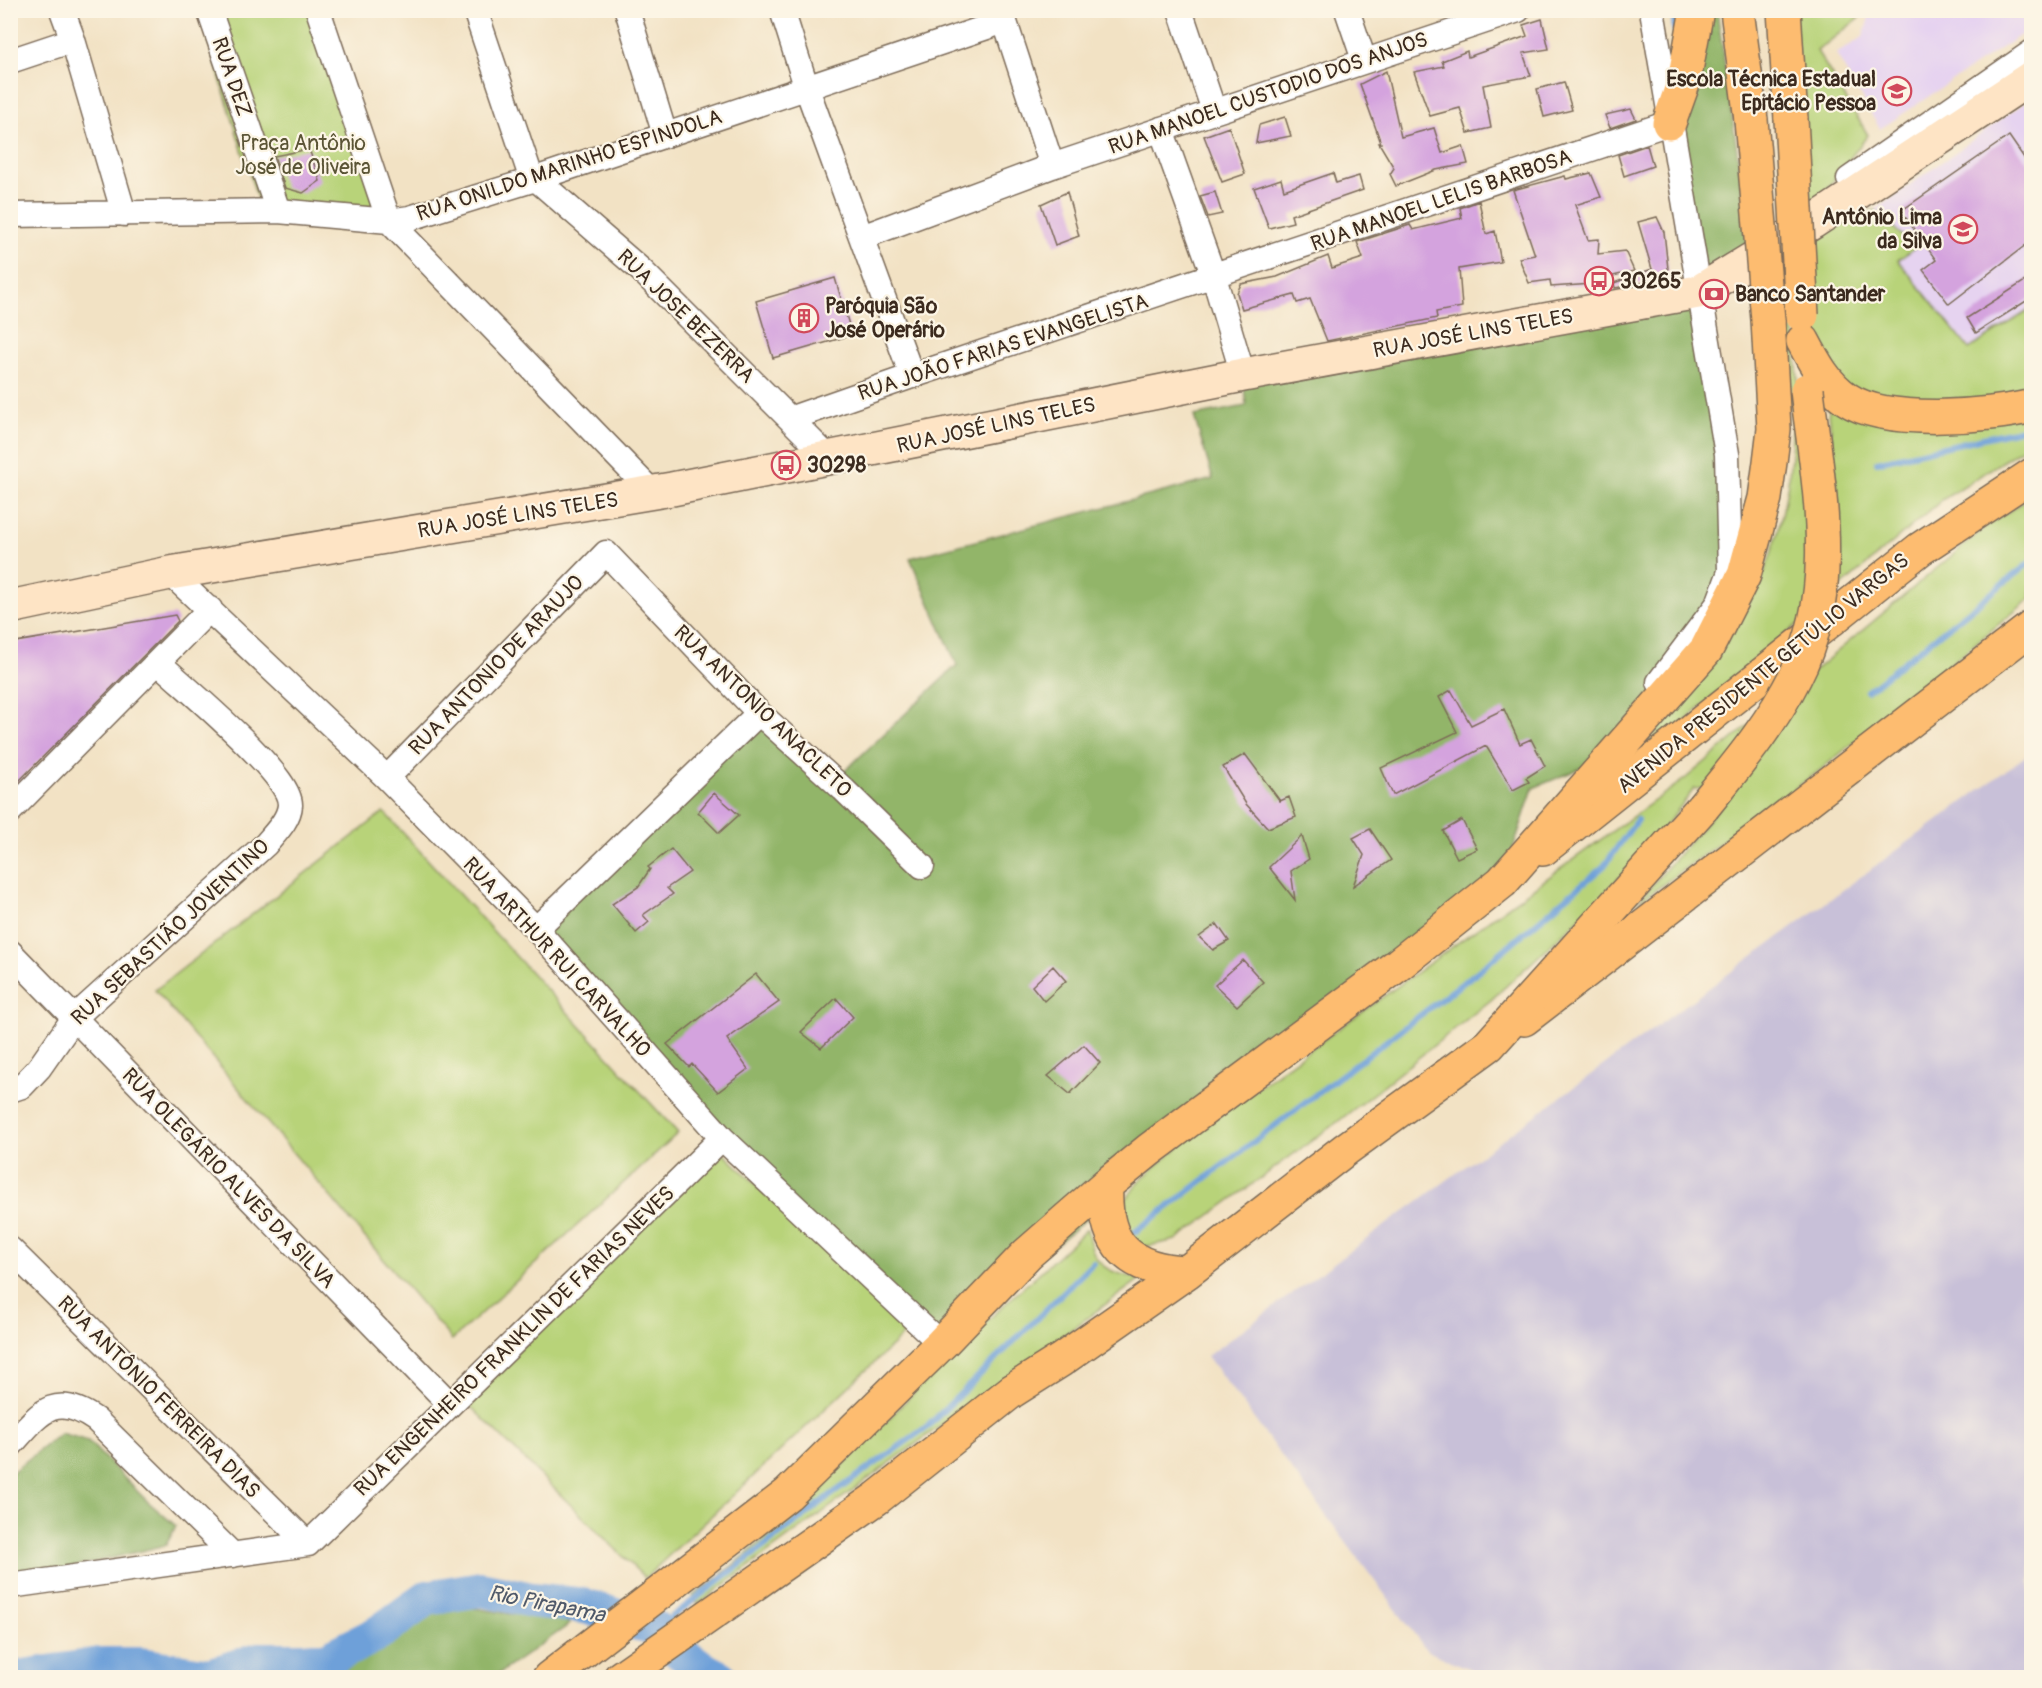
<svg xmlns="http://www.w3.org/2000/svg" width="2042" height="1688" font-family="Pangolin,sans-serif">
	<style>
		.built { fill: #e6d3f0 }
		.industrial { fill: #c8c0d8 }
		.green { fill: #b8d379; stroke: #7a7e4c; stroke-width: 1.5 }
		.forest { fill: #92b569; stroke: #667044; stroke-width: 1.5 }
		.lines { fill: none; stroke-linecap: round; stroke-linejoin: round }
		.stream { stroke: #6ea0d9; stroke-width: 6 }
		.river { stroke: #6ea0d9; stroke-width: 36 }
		.building { fill: #d4a3de }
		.street-casing { stroke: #7b6a58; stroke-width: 27 }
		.secondary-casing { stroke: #7b6a58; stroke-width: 36 }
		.primary-casing { stroke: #7b6a58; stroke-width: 36 }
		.highway-casing { stroke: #7b6a58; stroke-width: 36 }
		.street { stroke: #fff; stroke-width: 24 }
		.secondary { stroke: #fee4c5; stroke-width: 33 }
		.primary { stroke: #fdbc6f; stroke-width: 33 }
		.highway { stroke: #fdbc6f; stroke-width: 33 }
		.highway-bridge-casing { stroke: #7b6a58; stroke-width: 36; stroke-linecap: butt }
		.highway-bridge { stroke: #fdbc6f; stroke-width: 33 }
		.labels { text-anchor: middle; stroke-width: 4.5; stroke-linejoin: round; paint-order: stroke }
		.street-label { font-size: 21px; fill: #3b2a1e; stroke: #fcf5e5 }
		.poi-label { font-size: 21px; font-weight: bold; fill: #3b2a1e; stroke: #fcf5e5; text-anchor: start }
		.park-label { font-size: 21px; fill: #5a5435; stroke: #fcf5e5 }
		.water-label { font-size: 22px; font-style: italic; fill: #4f5969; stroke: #fcf5e5 }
	</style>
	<rect width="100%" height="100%" fill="#fcf5e5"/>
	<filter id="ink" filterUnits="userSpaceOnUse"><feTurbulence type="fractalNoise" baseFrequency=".0167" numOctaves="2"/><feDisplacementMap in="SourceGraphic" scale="12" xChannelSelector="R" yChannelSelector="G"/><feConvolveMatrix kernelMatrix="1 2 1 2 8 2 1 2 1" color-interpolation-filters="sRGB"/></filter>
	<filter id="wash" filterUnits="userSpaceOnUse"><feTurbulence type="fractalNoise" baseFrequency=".008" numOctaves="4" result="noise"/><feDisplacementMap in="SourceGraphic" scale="24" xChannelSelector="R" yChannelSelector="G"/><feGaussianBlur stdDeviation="1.35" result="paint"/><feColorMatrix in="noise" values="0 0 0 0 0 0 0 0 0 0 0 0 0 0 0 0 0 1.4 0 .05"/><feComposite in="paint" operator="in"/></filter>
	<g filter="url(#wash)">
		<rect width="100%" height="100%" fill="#f2e2c4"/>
		<path class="built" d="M 1871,11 L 2031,11 L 2031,28 L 1880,129 L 1836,54 L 1863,37 Z
			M 2031,98 L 2031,309 L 1969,349 L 1898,260 L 1914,248 L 1875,210 Z"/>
		<path class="industrial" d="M 2031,752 L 2031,1677 L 1492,1678 L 1427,1651 L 1207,1356 Z"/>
		<path class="green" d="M 199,11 L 313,11 L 383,219 L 261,211 Z
			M 1774,11 L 1855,11 L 1859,18 L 1817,51 L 1868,135 L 1816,203 L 1796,198 Z
			M 1875,210 L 1915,248 L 1898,260 L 1969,349 L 2031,309 L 2031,401 L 1906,408 L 1805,371 L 1797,235 Z
			M 1785,290 L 1794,334 L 1811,519 L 1840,516 L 1827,393 L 2031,414 L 2031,443 L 1942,500 L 1619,778 C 1665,720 1722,656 1756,590 C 1774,554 1785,508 1790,468 C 1796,410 1788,348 1785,290 Z
			M 2031,497 L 2031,598 L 1820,770 L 1636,904 L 1738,785 L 1694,789 L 1657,837 L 1594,905 L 1491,1000 L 1340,1120 L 1176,1240 L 1139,1248 L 1129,1240 L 1121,1207 L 1139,1181 L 1200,1129 L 1686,778 L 1992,522 Z
			M 384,812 L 678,1133 L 452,1340 L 155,990 Z
			M 721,1151 L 910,1329 L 645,1578 L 466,1402 Z
			M 1087,1229 C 1093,1266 1104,1271 1140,1279 L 698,1604 L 692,1596 C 783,1532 856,1452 933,1373 C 982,1323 1036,1277 1087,1229 Z"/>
		<path class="forest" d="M 1707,11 L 1717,11 L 1746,214 L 1747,259 L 1701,280 L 1682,149 Z
			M 1698,292 L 1721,456 L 1750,558 L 1613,755 L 1533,788 L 1502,882 L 1288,1045 L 941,1344 L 722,1138 L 537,928 L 758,716 L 834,781 L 957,665 L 910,558 L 1213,479 L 1194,416 L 1246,406 L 1243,375 Z
			M 61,1433 L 88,1441 L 146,1500 L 176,1526 L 166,1545 L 24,1579 L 11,1564 L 11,1473 Z
			M 440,1606 L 469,1607 L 510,1614 L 550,1611 L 570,1624 L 494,1677 L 250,1677 L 347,1669 L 386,1640 Z"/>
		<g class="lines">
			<path class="stream" d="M 1673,10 L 1675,30
				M 1877,462 L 2032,427
				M 1867,691 L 2032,561
				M 1135,1232 L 1481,969 L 1604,866 L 1637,820
				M 656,1629 L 831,1495 L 928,1426 L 1093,1263"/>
			<path class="river" d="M 17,1678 L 100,1665 L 140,1665 L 209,1676 L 258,1660 L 326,1660 L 377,1634 L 427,1598 L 481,1589 L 532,1600 L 585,1606 L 656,1629 L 668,1643 L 706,1671 L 720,1678"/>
		</g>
		<g id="blocks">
			<path class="building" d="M 1542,19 L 1549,49 L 1523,53 L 1531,76 L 1483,85 L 1491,128 L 1468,133 L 1460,108 L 1430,116 L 1414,72 L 1444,66 L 1442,61 L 1467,51 L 1468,57 L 1527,36 L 1523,25 Z
				M 1386,71 L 1401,137 L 1434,128 L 1442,153 L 1463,146 L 1468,164 L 1436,170 L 1396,186 L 1390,174 L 1394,168 L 1379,143 L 1381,143 L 1360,84 Z
				M 1564,82 L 1572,110 L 1544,117 L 1537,89 Z
				M 1631,109 L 1636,119 L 1610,128 L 1605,115 Z
				M 1285,117 L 1291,136 L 1256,143 L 1259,125 Z
				M 1229,127 L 1245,174 L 1222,182 L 1204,136 Z
				M 2009,136 L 2031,168 L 2031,241 L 1949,304 L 1923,270 L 1936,260 L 1901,211 Z
				M 1647,145 L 1653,166 L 1624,176 L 1618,155 Z
				M 309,149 L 320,181 L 303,193 L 285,188 L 274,156 Z
				M 1333,173 L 1336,183 L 1359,176 L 1363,190 L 1291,215 L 1293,222 L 1269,228 L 1254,188 L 1281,179 L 1284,190 Z
				M 1591,173 L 1601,197 L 1575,205 L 1588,240 L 1599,239 L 1598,254 L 1625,251 L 1634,271 L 1592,281 L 1592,284 L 1551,287 L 1550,280 L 1529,283 L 1519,258 L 1535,255 L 1513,190 L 1565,176 L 1566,179 Z
				M 1067,192 L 1079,236 L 1055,245 L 1041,204 Z
				M 1215,192 L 1222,214 L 1208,217 L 1200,196 Z
				M 1479,201 L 1486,234 L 1495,231 L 1501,262 L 1459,269 L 1462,307 L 1436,312 L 1437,318 L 1327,341 L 1310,299 L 1297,303 L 1294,295 L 1242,309 L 1237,293 L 1241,284 L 1277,277 L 1328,256 L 1332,268 L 1363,258 L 1357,242 L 1410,225 L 1413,230 L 1462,218 L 1460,208 Z
				M 1657,217 L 1664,232 L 1669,278 L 1615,288 L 1614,283 L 1652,269 L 1638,222 Z
				M 2031,277 L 2031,298 L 1976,333 L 1967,318 Z
				M 835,278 L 852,335 L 773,358 L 756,301 Z
				M 175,615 L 178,621 L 10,790 L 10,643 Z
				M 1451,690 L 1471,725 L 1504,709 L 1520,744 L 1531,739 L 1545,766 L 1526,778 L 1529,782 L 1513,790 L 1486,746 L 1393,795 L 1381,768 L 1457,732 L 1439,697 Z
				M 1245,754 L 1280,801 L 1289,797 L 1296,817 L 1268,828 L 1246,804 L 1223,767 Z
				M 714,793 L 739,815 L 719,833 L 698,812 Z
				M 1462,820 L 1477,849 L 1457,858 L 1443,831 Z
				M 1370,829 L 1391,860 L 1353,886 L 1364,855 L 1353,838 Z
				M 1302,836 L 1309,859 L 1291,871 L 1295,900 L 1269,867 Z
				M 671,849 L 690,872 L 667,888 L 673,894 L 643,915 L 649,922 L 636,933 L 612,904 L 638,887 L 650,869 L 648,867 Z
				M 1217,924 L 1229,941 L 1213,950 L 1199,937 Z
				M 1243,960 L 1263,982 L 1237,1006 L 1215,985 Z
				M 1053,966 L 1066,981 L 1044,1001 L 1032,986 Z
				M 756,974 L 779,1002 L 727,1039 L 748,1069 L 718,1092 L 692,1064 L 689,1067 L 667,1044 Z
				M 836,998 L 853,1017 L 821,1048 L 801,1032 Z
				M 1084,1045 L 1100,1063 L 1070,1094 L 1048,1076 Z"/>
		</g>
	</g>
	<g filter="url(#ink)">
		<use href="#blocks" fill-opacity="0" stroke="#7b6a58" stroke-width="1.5"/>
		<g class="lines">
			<g class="street-casing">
				<path id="street" d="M 62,10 L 73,40 L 124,214
					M 209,10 L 278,211
					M 318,10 L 389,221 L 653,493
					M 475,10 L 532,180
					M 627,10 L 665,135
					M 782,10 L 806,86 L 912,376
					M 1001,10 L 1052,166
					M 1180,10 L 1214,111
					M 1347,10 L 1364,60
					M 1652,10 L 1727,454 L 1730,572 L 1718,604 L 1659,682
					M 10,61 L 73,40
					M 1161,129 L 1214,277 L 1243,375
					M 536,179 L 641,270 L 830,459
					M 1849,179 L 2032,52
					M 10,215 L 278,211 L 389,221 L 410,218 L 532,180 L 1005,21
					M 862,237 L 1052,166 L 1518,10
					M 792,418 L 912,376 L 1669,123
					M 170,573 L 387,778 L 536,929 L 722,1138 L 941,1344
					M 387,778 L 606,553 L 759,713 L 843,789 L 922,866
					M 10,811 L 210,609
					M 536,929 L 759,713
					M 10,952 L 449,1403
					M 10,1090 L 22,1086 L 39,1068 L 74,1018 L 266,844 C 275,833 289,820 290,805 C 291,774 184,687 159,663
					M 10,1249 L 308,1544
					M 10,1446 C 39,1414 54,1390 96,1420 L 233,1555
					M 308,1544 L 722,1138
					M 10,1586 L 308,1544"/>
			</g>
			<g class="secondary-casing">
				<path id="secondary" d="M 10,607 L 170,573 L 672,489 L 1243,375 L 1698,292 L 1813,222 L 2032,77"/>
			</g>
			<g class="primary-casing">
				<path id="primary" d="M 1543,849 L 1920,549 L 2032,475
					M 1524,1019 L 2032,627"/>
			</g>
			<g class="highway-casing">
				<path id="highway" d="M 1737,10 L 1751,120
					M 1784,10 L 1791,119
					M 1669,123 L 1684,81 L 1697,10
					M 1803,341 C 1814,362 1826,385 1847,399 C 1885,425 1988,417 2032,406
					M 1106,1185 C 1103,1243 1127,1270 1187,1272
					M 549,1678 L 788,1494 L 941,1344 L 1027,1254 L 1106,1185 L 1149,1150 L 1399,964 L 1502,882 L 1706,650 L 1744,575 L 1765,498 L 1770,462 L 1774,429 L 1768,320
					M 620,1678 L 877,1498 L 1012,1391 L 1061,1360 L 1187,1272 L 1346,1149 L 1489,1045 L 1703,807"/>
			</g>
			<use href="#street" class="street"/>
			<use href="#secondary" class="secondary"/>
			<use href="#primary" class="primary"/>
			<use href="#highway" class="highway"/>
			<g class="highway-bridge-casing">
				<path id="highway-bridge" d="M 1791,119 L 1802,315
					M 1751,120 L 1768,320
					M 1703,807 C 1736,766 1771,725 1795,677 C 1841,588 1818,485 1807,390"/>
			</g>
			<use href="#highway-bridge" class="highway-bridge"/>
		</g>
	</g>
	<defs>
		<g id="university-ring" transform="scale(1.5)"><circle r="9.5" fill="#fcf5e5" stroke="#d1495b" stroke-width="1.5"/><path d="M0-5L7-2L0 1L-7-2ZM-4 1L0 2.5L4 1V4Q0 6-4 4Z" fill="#d1495b"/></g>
		<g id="school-ring" transform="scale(1.5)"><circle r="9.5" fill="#fcf5e5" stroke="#d1495b" stroke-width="1.5"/><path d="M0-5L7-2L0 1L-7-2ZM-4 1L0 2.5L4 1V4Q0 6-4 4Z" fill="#d1495b"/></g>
		<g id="bus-ring" transform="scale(1.5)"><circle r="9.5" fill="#fcf5e5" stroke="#d1495b" stroke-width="1.5"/><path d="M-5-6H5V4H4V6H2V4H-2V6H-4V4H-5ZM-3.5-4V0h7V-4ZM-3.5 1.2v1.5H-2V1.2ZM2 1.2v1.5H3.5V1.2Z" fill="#d1495b"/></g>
		<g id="bank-ring" transform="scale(1.5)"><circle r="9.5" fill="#fcf5e5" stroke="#d1495b" stroke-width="1.5"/><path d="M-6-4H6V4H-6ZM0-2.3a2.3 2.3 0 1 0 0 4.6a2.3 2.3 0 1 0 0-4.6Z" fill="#d1495b"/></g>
		<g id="building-ring" transform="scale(1.5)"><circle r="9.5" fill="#fcf5e5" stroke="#d1495b" stroke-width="1.5"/><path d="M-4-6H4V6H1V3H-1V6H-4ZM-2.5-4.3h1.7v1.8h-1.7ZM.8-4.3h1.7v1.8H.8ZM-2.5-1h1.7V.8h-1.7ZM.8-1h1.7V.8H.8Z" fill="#d1495b"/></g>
	</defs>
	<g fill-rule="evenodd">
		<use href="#university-ring" x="1897" y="91"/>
		<use href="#school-ring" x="1963" y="229"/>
		<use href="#bus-ring" x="1599" y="281"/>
		<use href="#bank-ring" x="1714" y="294"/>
		<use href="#building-ring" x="804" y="318"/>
		<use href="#bus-ring" x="786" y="465"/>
	</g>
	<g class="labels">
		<g class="street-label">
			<text transform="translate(232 77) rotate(71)" y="7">RUA DEZ</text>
			<text transform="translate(1268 93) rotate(-19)" y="7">RUA MANOEL CUSTODIO DOS ANJOS</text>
			<text transform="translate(569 165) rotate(-18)" y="7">RUA ONILDO MARINHO ESPINDOLA</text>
			<text transform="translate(1441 200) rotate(-19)" y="7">RUA MANOEL LELIS BARBOSA</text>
			<text transform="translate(686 316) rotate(44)" y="7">RUA JOSE BEZERRA</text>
			<text transform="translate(1473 333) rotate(-10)" y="7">RUA JOSÉ LINS TELES</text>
			<text transform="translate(1003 347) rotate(-18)" y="7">RUA JOÃO FARIAS EVANGELISTA</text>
			<text transform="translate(996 425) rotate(-12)" y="7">RUA JOSÉ LINS TELES</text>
			<text transform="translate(518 515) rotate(-9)" y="7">RUA JOSÉ LINS TELES</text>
			<text transform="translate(496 665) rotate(-46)" y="7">RUA ANTONIO DE ARAUJO</text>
			<text transform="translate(1763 673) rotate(-39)" y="7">AVENIDA PRESIDENTE GETÚLIO VARGAS</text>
			<text transform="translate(763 711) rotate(44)" y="7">RUA ANTONIO ANACLETO</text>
			<text transform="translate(170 932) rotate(-43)" y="7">RUA SEBASTIÃO JOVENTINO</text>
			<text transform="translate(557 957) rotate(47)" y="7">RUA ARTHUR RUI CARVALHO</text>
			<text transform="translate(229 1178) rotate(46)" y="7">RUA OLEGÁRIO ALVES DA SILVA</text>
			<text transform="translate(514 1341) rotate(-44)" y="7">RUA ENGENHEIRO FRANKLIN DE FARIAS NEVES</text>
			<text transform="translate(159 1397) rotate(45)" y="7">RUA ANTÔNIO FERREIRA DIAS</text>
		</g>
		<g class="poi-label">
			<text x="1876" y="86" text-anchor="end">Escola Técnica Estadual<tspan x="1876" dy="24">Epitácio Pessoa</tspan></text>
			<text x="1942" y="224" text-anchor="end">Antônio Lima<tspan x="1942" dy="24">da Silva</tspan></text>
			<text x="1620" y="288">30265</text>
			<text x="1735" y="301">Banco Santander</text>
			<text x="825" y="313">Paróquia São<tspan x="825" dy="24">José Operário</tspan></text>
			<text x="807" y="472">30298</text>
		</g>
		<g class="park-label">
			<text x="303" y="150">Praça Antônio<tspan x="303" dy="24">José de Oliveira</tspan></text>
		</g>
		<g class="water-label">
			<text transform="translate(547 1603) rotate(11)" y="8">Rio Pirapama</text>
		</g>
	</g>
	<rect width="2042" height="1688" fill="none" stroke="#fcf5e5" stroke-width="36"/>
</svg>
